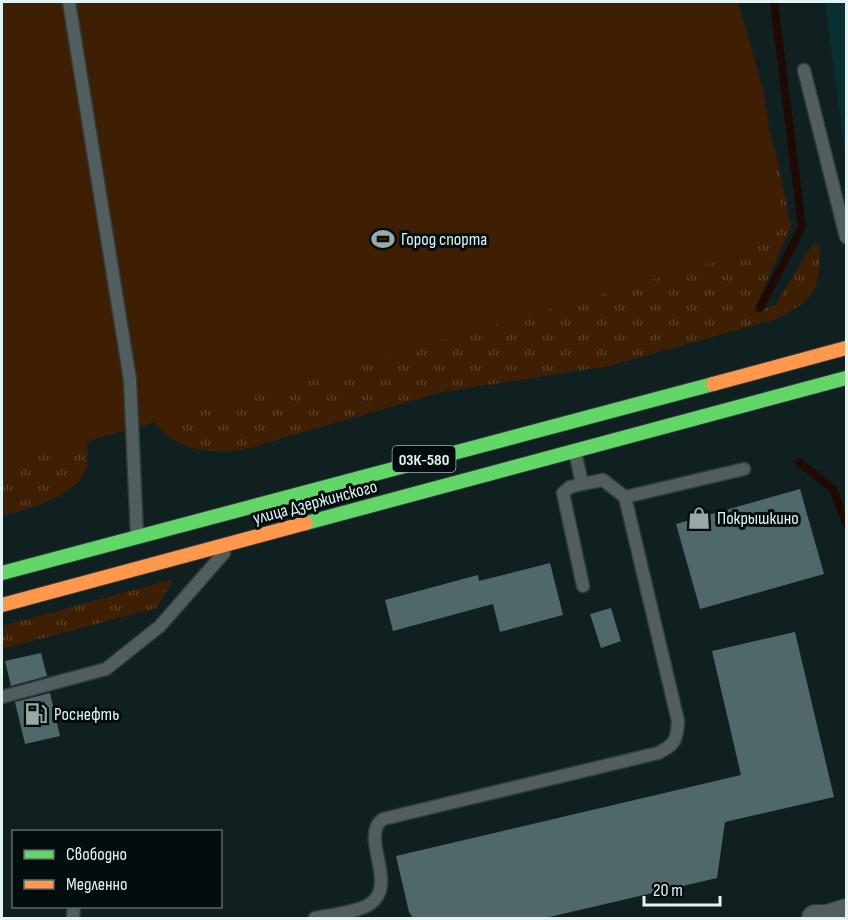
<svg xmlns="http://www.w3.org/2000/svg" width="848" height="920" font-family="'Sofia Sans Condensed',sans-serif">
	<style>
		.built { fill: #0a2f30 }
		.grass { fill: url(#grass-tufts) }
		.pitch { fill: #3f1f04 }
		.lines { fill: none; stroke-linecap: round; stroke-linejoin: round }
		.stream { stroke: #1f0a03; stroke-width: 8 }
		.building { fill: #506869 }
		.lane-casing { stroke: #313c3d; stroke-width: 15 }
		.street-casing { stroke: #313c3d; stroke-width: 28 }
		.fast-casing { stroke: #313c3d; stroke-width: 16 }
		.slow-casing { stroke: #313c3d; stroke-width: 16 }
		.lane { stroke: #525d5d; stroke-width: 12 }
		.street { stroke: #525d5d; stroke-width: 26 }
		.fast { stroke: #63d668; stroke-width: 14 }
		.slow { stroke: #ff974d; stroke-width: 14 }
		.labels { text-anchor: middle; stroke-width: 6; stroke-linejoin: round; paint-order: stroke }
		.shield { fill: #040d0d; stroke: #a0aeae; stroke-width: 1.5 }
		.shield-label { font-size: 16px; font-weight: bold; fill: #e3f3f3 }
		.poi-label { font-size: 18px; fill: #e3f3f3; stroke: #040d0d; text-anchor: start }
		.street-label { font-size: 18px; fill: #e3f3f3; stroke: #040d0d }
	</style>
	<defs>
		<pattern id="grass-tufts" width="24" height="20" patternUnits="userSpaceOnUse" patternTransform="scale(1.5)"><rect width="24" height="20" fill="#3f1f04"/><path d="M3 7l-1-3M5 7V3M7 7l1-3M15 17l-1-3M17 17v-4M19 17l1-3" fill="none" stroke="#5b4029"/></pattern>
	</defs>
	<rect width="100%" height="100%" fill="#102021"/>
	<path class="built" d="M 825,2 L 846,2 L 846,159 Z"/>
	<path class="grass" d="M 736,2 L 779,167 L 791,226 L 753,313 L 775,305 L 813,244 L 819,245 C 822,288 815,300 776,319 L 609,366 L 442,392 L 242,450 C 208,455 166,448 150,414 Z
		M 80,409 C 83,426 90,448 87,465 C 81,497 28,508 2,516 L 2,423 Z
		M 174,579 L 156,608 L 2,649 L 2,626 Z"/>
	<path class="pitch" d="M 2,2 L 738,2 L 763,89 L 784,224 L 746,253 L 2,466 Z"/>
	<g class="lines">
		<path class="stream" d="M 760,308 L 802,227 L 774,2
			M 799,462 L 833,489 L 846,523"/>
	</g>
	<path class="building" d="M 800,489 L 824,574 L 700,609 L 676,524 Z
		M 550,563 L 563,615 L 500,632 L 493,604 L 393,631 L 385,600 L 478,575 L 479,581 Z
		M 611,608 L 621,641 L 601,648 L 590,614 Z
		M 795,632 L 834,797 L 725,822 L 717,878 L 545,918 L 413,918 L 409,912 L 396,856 L 741,775 L 712,651 Z
		M 41,653 L 47,676 L 11,686 L 5,661 Z
		M 50,693 L 60,736 L 25,744 L 15,702 Z"/>
	<g class="lines">
		<g class="lane-casing">
			<path id="lane" d="M 69,2 L 130,380 L 137,535
				M 804,70 L 846,237
				M 582,484 L 570,487 L 563,493 L 583,586
				M 625,497 L 744,469
				M 2,697 L 106,669 L 160,626 L 224,553
				M 73,918 L 74,906
				M 315,918 C 330,915 358,912 370,904 C 396,886 367,847 377,826 C 378,823 381,821 383,819 L 658,753 C 675,745 677,740 678,721 L 625,497 L 603,480 L 582,484 L 575,451"/>
		</g>
		<g class="street-casing">
			<path id="street" d="M 815,918 L 827,918 L 846,912"/>
		</g>
		<g class="fast-casing">
			<path id="fast" d="M 306,523 L 846,378
				M 2,573 L 713,384"/>
		</g>
		<g class="slow-casing">
			<path id="slow" d="M 713,384 L 846,348
				M 2,605 L 306,523"/>
		</g>
		<use href="#lane" class="lane"/>
		<use href="#street" class="street"/>
		<use href="#fast" class="fast"/>
		<use href="#slow" class="slow"/>
	</g>
	<defs>
		<g id="stadium-bare" transform="scale(1.8)"><path d="M0-5a6.5 5 0 1 0 0 10a6.5 5 0 1 0 0-10ZM-3.5-1.8h7v3.6h-7Z" fill="#99a9aa" stroke="#040d0d" stroke-width="2.5" paint-order="stroke"/></g>
		<g id="shop-bare" transform="scale(1.8)"><path d="M-5-2.5h2.3a2.7 3.5 0 0 1 5.4 0H5L5.5 6h-11ZM-1.5-2.5h3a1.5 2.3 0 0 0-3 0Z" fill="#99a9aa" stroke="#040d0d" stroke-width="2.5" paint-order="stroke"/></g>
		<g id="fuel-bare" transform="scale(1.8)"><path d="M-5.5-6h7V0h2V4h1.3V-2.5L3-4.5l.8-.8L6-3V5H2.5V1h-1V6h-7ZM-4.2-4.7v3.2H.2V-4.7Z" fill="#99a9aa" stroke="#040d0d" stroke-width="2.5" paint-order="stroke"/></g>
	</defs>
	<g fill-rule="evenodd">
		<use href="#stadium-bare" x="383" y="239"/>
		<use href="#shop-bare" x="699" y="518"/>
		<use href="#fuel-bare" x="36" y="714"/>
	</g>
	<g class="labels">
		<rect class="shield" x="392.5" y="446" width="63" height="26" rx="4.5"/>
		<g class="shield-label">
			<text x="424" y="465">03К-580</text>
		</g>
		<g class="poi-label">
			<text x="401" y="245">Город спорта</text>
			<text x="717" y="524">Покрышкино</text>
			<text x="54" y="720">Роснефть</text>
		</g>
		<g class="street-label">
			<text transform="translate(315 502) rotate(-15)" y="6">улица Дзержинского</text>
		</g>
	</g>
	<rect width="848" height="920" fill="none" stroke="#e3f3f3" stroke-width="6"/>
	<rect x="12" y="830" width="210" height="78" fill="#040d0d" stroke="#5d6969" stroke-width="1.5"/>
	<rect x="24" y="850" width="30" height="9" fill="#63d668" stroke="#5d6969" stroke-width="1.5"/>
	<text x="66" y="860" font-size="18" fill="#e3f3f3">Свободно</text>
	<rect x="24" y="880" width="30" height="9" fill="#ff974d" stroke="#5d6969" stroke-width="1.5"/>
	<text x="66" y="890" font-size="18" fill="#e3f3f3">Медленно</text>
	<path d="M644 896v9h76v-9" fill="none" stroke="#e3f3f3" stroke-width="3"/>
	<text x="653" y="896" font-size="18" fill="#e3f3f3" stroke="#040d0d" stroke-width="4.5" paint-order="stroke">20 m</text>
</svg>
